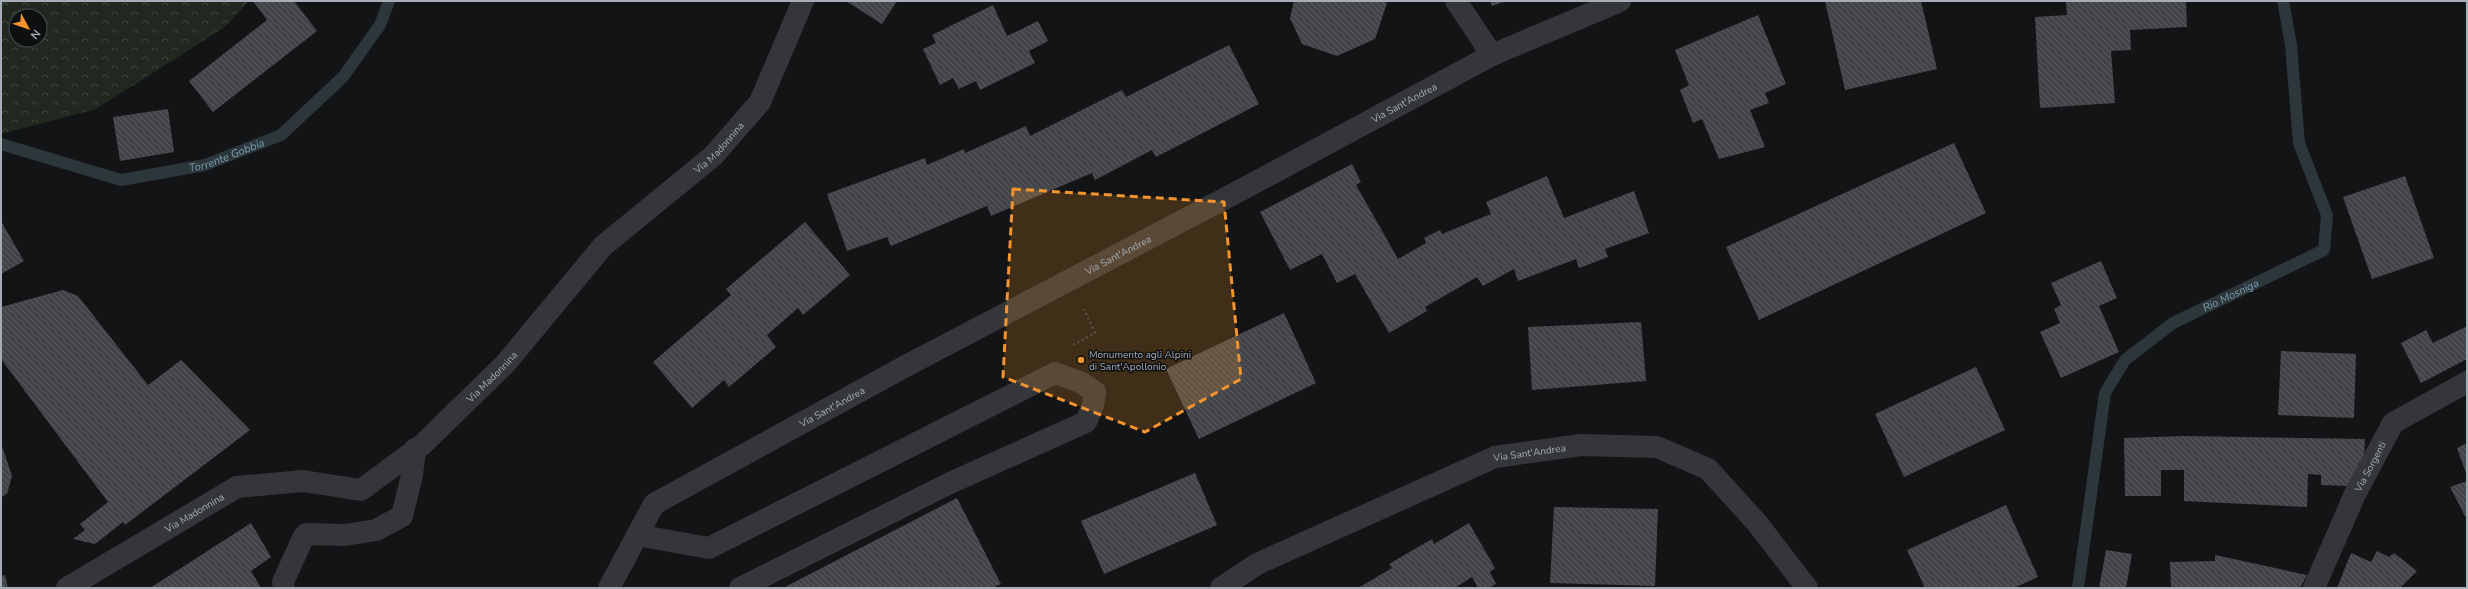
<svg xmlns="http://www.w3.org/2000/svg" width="2468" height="589" font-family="'Nunito Sans',sans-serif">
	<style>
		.forest { fill: url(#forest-crowns); fill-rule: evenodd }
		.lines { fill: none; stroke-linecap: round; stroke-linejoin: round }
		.stream { stroke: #2c363b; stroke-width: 12 }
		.building { fill: url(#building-back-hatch) }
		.path { stroke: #3a3d41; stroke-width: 2.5; stroke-dasharray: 2 3; stroke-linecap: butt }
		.minor { stroke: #34363a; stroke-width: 22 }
		.marked { fill: #f3942e; fill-opacity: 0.2; stroke: #f3942e; stroke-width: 3; stroke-dasharray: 8 5; stroke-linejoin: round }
		.poi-dot { fill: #f3942e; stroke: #0e0f10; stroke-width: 1.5 }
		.labels { text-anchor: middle; stroke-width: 3; stroke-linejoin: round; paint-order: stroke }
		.street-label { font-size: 10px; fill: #a5adb6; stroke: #0e0f10 }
		.poi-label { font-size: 10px; fill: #a5adb6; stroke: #0e0f10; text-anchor: start }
		.water-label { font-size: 11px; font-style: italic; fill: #7ba0b1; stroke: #0e0f10 }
	</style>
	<defs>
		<pattern id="forest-crowns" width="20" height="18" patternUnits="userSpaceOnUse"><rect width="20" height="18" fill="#202820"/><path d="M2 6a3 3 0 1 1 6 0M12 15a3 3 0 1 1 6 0" fill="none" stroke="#3d443e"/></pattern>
		<pattern id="building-back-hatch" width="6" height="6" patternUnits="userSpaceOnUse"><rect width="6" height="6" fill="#424448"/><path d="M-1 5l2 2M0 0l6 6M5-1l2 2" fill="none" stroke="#5a5c60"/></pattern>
	</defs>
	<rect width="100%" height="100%" fill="#131415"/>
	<path class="forest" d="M 1,1 L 249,1 L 225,27 L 96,109 L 1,134 ZM 16,16 L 40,16 L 40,40 L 16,40 Z"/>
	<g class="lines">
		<g class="stream">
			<path id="s1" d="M 1,144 L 121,180 L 205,165 L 281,135 L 343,77 L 380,25 L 389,1"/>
			<path id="s2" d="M 2078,588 L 2105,393 L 2125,360 L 2173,323 L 2324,250 L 2327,215 L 2299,143 L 2291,45 L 2283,1"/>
		</g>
	</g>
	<path class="building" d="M 253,1 L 294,1 L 317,31 L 213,112 L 189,81 L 267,20 Z
		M 846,1 L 897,1 L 882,24 Z
		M 1294,1 L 1382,1 L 1387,3 L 1375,39 L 1337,56 L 1302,44 L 1290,18 Z
		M 1490,1 L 1506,1 L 1492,6 Z
		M 1825,1 L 1921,1 L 1937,69 L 1845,90 Z
		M 2066,1 L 2186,1 L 2187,27 L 2130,30 L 2131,50 L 2111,51 L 2115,103 L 2040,108 L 2035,17 L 2067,15 Z
		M 993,5 L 1007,36 L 1038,21 L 1048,41 L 1029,51 L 1035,63 L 980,90 L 976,81 L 959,89 L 953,78 L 940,85 L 923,49 L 936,43 L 932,35 Z
		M 1758,15 L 1786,84 L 1765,93 L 1769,103 L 1750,110 L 1765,147 L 1719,159 L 1702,119 L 1693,123 L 1680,90 L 1689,85 L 1675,50 Z
		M 1229,45 L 1259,104 L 1156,157 L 1152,150 L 1095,180 L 1092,173 L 991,216 L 987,206 L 891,246 L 887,237 L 847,251 L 827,194 L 925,158 L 927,165 L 964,149 L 965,153 L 1026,126 L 1030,136 L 1122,90 L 1126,97 Z
		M 168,109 L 174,152 L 120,161 L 113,117 Z
		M 1954,143 L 1986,213 L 1759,320 L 1726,247 Z
		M 1352,164 L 1361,182 L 1356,185 L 1398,259 L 1426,243 L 1424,238 L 1440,230 L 1442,234 L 1491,214 L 1486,202 L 1547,176 L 1564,218 L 1634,191 L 1649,233 L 1605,249 L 1608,257 L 1579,268 L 1576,259 L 1518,281 L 1514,269 L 1483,286 L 1477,277 L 1425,307 L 1427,311 L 1389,333 L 1355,274 L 1337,283 L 1322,254 L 1290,270 L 1260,212 Z
		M 2405,176 L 2434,258 L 2372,279 L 2343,197 Z
		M 1,221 L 24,261 L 1,274 Z
		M 805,222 L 850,275 L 803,315 L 798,308 L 767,335 L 776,347 L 729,387 L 724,380 L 692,408 L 653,362 L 731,295 L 726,289 Z
		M 2101,261 L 2117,298 L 2099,306 L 2119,352 L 2061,378 L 2040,332 L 2060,323 L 2054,309 L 2061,305 L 2051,283 Z
		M 63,290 L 78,296 L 148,385 L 181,360 L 250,430 L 125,525 L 123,522 L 95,544 L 73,539 L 85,530 L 80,524 L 108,502 L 1,359 L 1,307 Z
		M 1284,313 L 1316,383 L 1199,439 L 1166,369 Z
		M 1641,322 L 1646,381 L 1532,390 L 1528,327 Z
		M 2467,326 L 2467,359 L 2421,383 L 2401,343 L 2426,330 L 2433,343 Z
		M 2281,351 L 2356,354 L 2354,418 L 2278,415 Z
		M 1976,367 L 2005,430 L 1904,477 L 1875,414 Z
		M 2185,436 L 2365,439 L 2364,460 L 2349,486 L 2321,485 L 2321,475 L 2308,474 L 2307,507 L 2184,501 L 2184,470 L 2161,470 L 2161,496 L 2125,496 L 2124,438 Z
		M 1,443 L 12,476 L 7,494 L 1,497 Z
		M 2467,443 L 2467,476 L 2457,448 Z
		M 1195,473 L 1217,525 L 1104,574 L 1081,521 Z
		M 2467,481 L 2467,520 L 2450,487 Z
		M 957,498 L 1001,584 L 992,588 L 783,588 Z
		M 2006,505 L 2038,577 L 2014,588 L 1925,588 L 1907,550 Z
		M 1554,507 L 1658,509 L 1655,586 L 1550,583 Z
		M 251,523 L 271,557 L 251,571 L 261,588 L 150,588 Z
		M 1469,523 L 1495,568 L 1490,572 L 1496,584 L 1489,588 L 1478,588 L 1472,577 L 1455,588 L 1358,588 L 1392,568 L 1389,564 L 1432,539 L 1434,544 Z
		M 2106,550 L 2132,554 L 2126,588 L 2099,588 Z
		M 2377,551 L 2389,557 L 2394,553 L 2417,571 L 2400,588 L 2337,588 L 2351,553 L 2371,562 Z
		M 2215,555 L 2307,575 L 2300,588 L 2171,588 L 2170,562 L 2215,561 Z
		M 5,575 L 8,588 L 1,588 L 1,576 Z"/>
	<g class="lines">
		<path class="path" d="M 1073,345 L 1095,333 L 1084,309"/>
		<g class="minor">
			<path d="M 1456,1 L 1492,55"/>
			<path d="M 637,535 L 709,548 L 1055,373 L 1080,382 L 1095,392 L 1093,405 L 1086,422 L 950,483 L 740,588"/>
			<path id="s3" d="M 67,588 L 237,487 L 303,481 L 361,490 L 422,445 L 506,363 L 603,246 L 713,156 L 760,102 L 803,1"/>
			<path d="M 284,588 L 283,582 L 303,538 L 306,534 L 345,535 L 376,530 L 402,516 L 412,475 L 415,449"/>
			<path id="s4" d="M 609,588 L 654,504 L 904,367 L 1241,190 L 1492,55 L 1620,1"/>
			<path id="s5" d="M 1221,588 L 1257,564 L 1495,457 L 1581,445 L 1657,447 L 1708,469 L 1757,523 L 1807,588"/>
			<path id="s6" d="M 2314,588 L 2355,494 L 2393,423 L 2467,382"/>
		</g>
	</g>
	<path class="marked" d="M 1013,189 L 1224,202 L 1241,379 L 1145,432 L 1003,377 Z"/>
	<circle class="poi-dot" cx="1081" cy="360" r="4"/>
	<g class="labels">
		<g class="street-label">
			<text dy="4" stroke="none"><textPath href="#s4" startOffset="946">Via Sant'Andrea</textPath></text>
			<text dy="4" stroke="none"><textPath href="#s3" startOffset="820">Via Madonnina</textPath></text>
			<text dy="4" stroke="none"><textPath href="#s4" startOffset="622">Via Sant'Andrea</textPath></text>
			<text dy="4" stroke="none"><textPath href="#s3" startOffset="496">Via Madonnina</textPath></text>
			<text dy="4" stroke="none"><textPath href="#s4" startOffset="298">Via Sant'Andrea</textPath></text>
			<text dy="4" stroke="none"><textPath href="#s5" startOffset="339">Via Sant'Andrea</textPath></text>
			<text dy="4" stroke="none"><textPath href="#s6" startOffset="134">Via Sorgenti</textPath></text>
			<text dy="4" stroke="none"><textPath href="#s3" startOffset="148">Via Madonnina</textPath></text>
		</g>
		<g class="poi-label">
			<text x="1089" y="358">Monumento agli Alpini<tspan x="1089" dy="12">di Sant'Apollonio</tspan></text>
		</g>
		<g class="water-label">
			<text dy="4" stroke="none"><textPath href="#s1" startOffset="234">Torrente Gobbia</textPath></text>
			<text dy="4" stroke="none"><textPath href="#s2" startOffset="360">Rio Mosniga</textPath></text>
		</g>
	</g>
	<rect width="2468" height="589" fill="none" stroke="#a5adb6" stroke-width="4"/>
	<g transform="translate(28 28) rotate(130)"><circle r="19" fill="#0e0f10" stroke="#4a4e52"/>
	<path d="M0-3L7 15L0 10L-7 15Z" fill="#f3942e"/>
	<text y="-6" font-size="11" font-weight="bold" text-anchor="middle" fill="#a5adb6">N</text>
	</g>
</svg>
